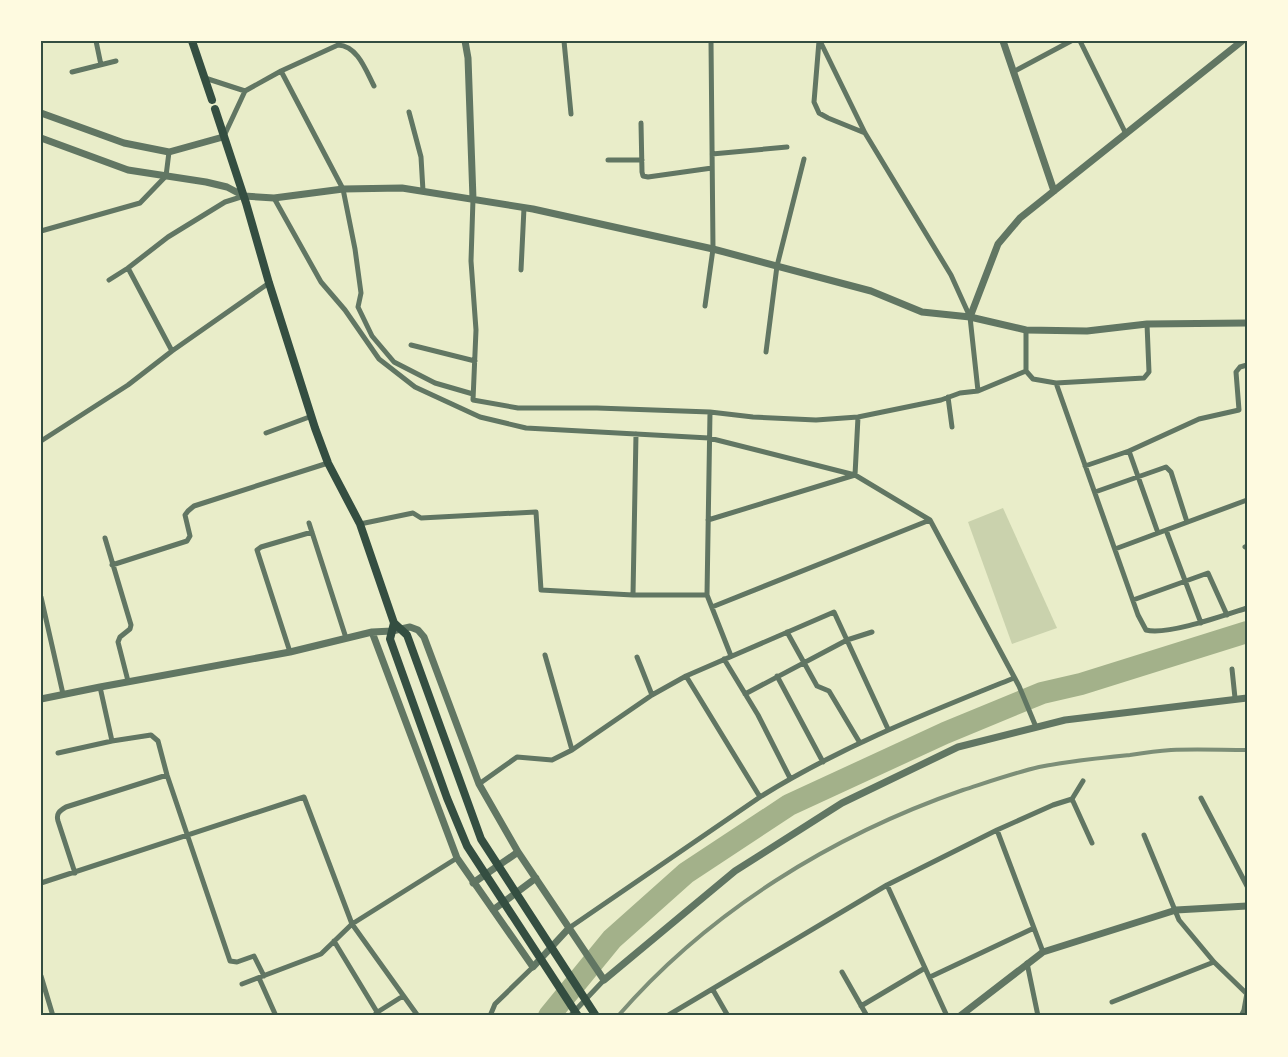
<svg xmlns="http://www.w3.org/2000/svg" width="1288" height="1057" font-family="Merriweather,serif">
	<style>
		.green { fill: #cad2ad }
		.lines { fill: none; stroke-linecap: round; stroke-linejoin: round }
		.river { stroke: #a3b18a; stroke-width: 22 }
		.minor { stroke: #617663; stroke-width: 5 }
		.tertiary { stroke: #617663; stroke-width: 7 }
		.secondary { stroke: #344e41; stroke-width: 8 }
		.rail { stroke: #7c8e77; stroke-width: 4 }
		.neatline { fill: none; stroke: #344e41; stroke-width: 2 }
	</style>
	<rect width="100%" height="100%" fill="#e9edc9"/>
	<path class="green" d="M 1003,508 L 1057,628 L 1012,644 L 968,522 Z"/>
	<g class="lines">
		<path class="river" d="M 549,1016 L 612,939 L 686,873 L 789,805 L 945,733 L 1042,693 L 1081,684 L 1247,632"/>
		<path class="minor" d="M 96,41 L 101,65
			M 564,41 L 571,114
			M 819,41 L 814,102 L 819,113 L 828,118 L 865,133
			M 820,41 L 865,133 L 951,275 L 970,317 L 978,391
			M 1080,41 L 1126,134
			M 281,71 L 338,45 C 358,46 366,71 374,86
			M 72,72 L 116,61
			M 1013,72 L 1071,41
			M 205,78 L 245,91 L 281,71 L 343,189 L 355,249 L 361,293 L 358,307 L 372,336 L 394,362 L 435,383 L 473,394
			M 409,112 L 421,157 L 423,191
			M 641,123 L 642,172 L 643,176 L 648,177 L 712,168
			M 224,136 L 245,91
			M 712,154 L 787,147
			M 608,160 L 642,160
			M 274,198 L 321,282 L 345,310 L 379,359 L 415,387 L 480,417 L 526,428 L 709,438 L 855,475 L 930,520 L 1019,686 L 1036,727
			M 473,199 L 471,261 L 476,330 L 473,400 L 518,408 L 597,408 L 710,412 L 753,417 L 816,420 L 858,417 L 941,400 L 960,393 L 978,391 L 1026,371 L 1033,379 L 1056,383 L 1144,378 L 1149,372 L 1147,324
			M 41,231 L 140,203 L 166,176 L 169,152
			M 128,268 L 168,237 L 225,202 L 244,196
			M 521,270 L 524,208
			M 109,280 L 128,268 L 172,351
			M 705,306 L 713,249 L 711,41
			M 411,345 L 475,361
			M 766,352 L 777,266 L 804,159
			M 1026,371 L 1026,330
			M 1056,383 L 1138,615 L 1146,630 C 1166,636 1225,615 1247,608
			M 948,397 L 952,427
			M 710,412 L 707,595 L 731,656
			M 266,433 L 312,416
			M 41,441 L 128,385 L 172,351 L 269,283
			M 1129,451 L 1199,419 L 1239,410 L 1236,372 L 1240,367 L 1247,365
			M 1085,466 L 1129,451 L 1158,533
			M 1095,492 L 1166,467 L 1171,472 L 1187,522
			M 708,520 L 855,475 L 858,417
			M 309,523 L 346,638
			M 360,524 L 413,513 L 421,518 L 536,512 L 541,590 L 633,595 L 707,595
			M 1166,530 L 1201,623
			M 105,538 L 131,625 L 130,629 L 120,637 L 118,642 L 128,681
			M 1245,547 L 1247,546
			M 1115,549 L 1247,500
			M 112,565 L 187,541 L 190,536 L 185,515 L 188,511 L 194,506 L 328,463
			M 633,595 L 636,434
			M 41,597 L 63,694
			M 1133,600 L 1208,573 L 1227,615
			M 712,607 L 930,520
			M 787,632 L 817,686 L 829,691 L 860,743
			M 290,652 L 257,550 L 261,547 L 312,532
			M 545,655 L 572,750
			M 637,657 L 652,695
			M 724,659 L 758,715 L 790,778
			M 1232,669 L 1235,698
			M 686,676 L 760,797
			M 777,676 L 823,762
			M 100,687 L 112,741 L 151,735 L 158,741 L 167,775 L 230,961 L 237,962 L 254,956 L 264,976
			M 745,694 L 847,640 L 872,632
			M 58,753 L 112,741
			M 479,784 L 517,757 L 552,760 L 572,750 L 652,695 L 686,676 L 834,612 L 888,729
			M 1201,798 L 1247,886
			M 1072,799 L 1092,843
			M 997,830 L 1043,952
			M 1144,835 L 1179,920 L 1214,962 L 1246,993
			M 75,873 L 58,821 C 56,814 59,811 66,807 L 167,775
			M 41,883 L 304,797 L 352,924 L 418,1016
			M 887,885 L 947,1016
			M 569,928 L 760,797 C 840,747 927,713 1014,678
			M 334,941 L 377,1012
			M 1027,963 L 1038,1016
			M 842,972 L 867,1016
			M 41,976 L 53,1016
			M 930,977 L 1034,928
			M 259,978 L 276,1016
			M 242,984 L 321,954 L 352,924 L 457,858
			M 713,990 L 728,1016
			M 1112,1002 L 1214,962
			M 861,1006 L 925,968
			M 375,1016 L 376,1013 L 403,996
			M 490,1016 L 495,1004 L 533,967
			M 570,1016 L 604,980
			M 667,1016 L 887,885 L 997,830 L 1053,805 L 1072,799 L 1083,781
			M 1241,1016 L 1244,1010 L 1247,993"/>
		<path class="tertiary" d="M 465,41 L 468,58 L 473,199
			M 1003,41 L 1054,191
			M 41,113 L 124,143 L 169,152 L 223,137
			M 41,138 L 128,170 L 206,182 L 227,187 L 244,196 L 274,198 L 343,189 L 402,188 L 533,209 L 713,249 L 871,291 L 922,312 L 970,317 L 1026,330 L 1087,331 L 1147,324 L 1247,323
			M 970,317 L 998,244 L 1020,218 L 1242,41
			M 372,632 L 457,858 L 533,967 L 569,928
			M 41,699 L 100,687 L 290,652 L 372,632 L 392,631 L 410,627 L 418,630 L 424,637 L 479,784 L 518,852 L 604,980 L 735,871 L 842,803 L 958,747 L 1065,720 L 1247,698
			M 473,883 L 518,852
			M 493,910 L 536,878
			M 960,1016 L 1043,952 L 1176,910 L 1247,906"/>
		<path class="secondary" d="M 192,41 L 212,100
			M 215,109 L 246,203 L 269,283 L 315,428 L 328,463 L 360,524 L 394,623 L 390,639 L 447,798 L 467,846 L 578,1016
			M 394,623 L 407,635 L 481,839 L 596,1016"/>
		<path class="rail" d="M 618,1016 C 709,911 833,835 963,790 C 988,782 1014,773 1039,767 C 1069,761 1100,758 1130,755 C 1143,753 1157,751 1171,750 C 1196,749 1222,750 1247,750"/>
	</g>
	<rect width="1288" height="1057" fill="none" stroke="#fefae0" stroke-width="85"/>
	<rect x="42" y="42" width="1204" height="972" class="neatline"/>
</svg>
